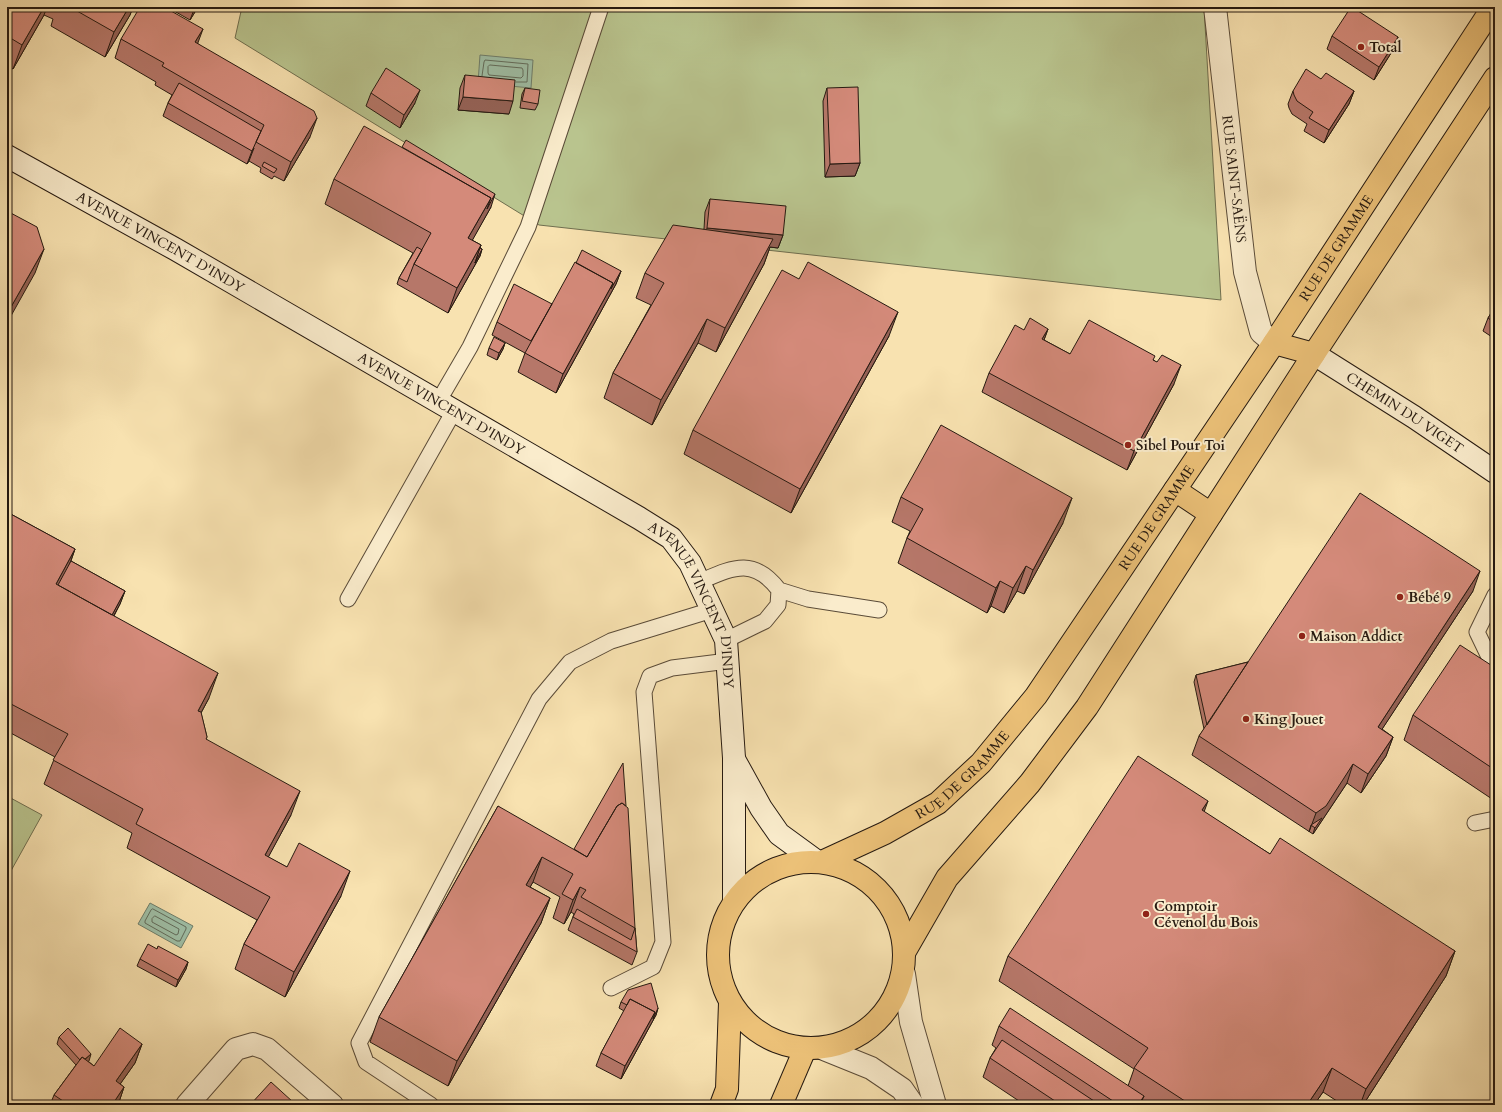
<svg xmlns="http://www.w3.org/2000/svg" width="1502" height="1112" font-family="Cardo,serif">
	<style>
		.green { fill: #b9c48e; stroke: #6f6e4f }
		.water { fill: #9fbfa6; stroke: #6e7d6a }
		.lines { fill: none; stroke-linecap: round; stroke-linejoin: round }
		.shore { stroke: #626c5b; stroke-width: 1 }
		.lane-casing { stroke: #5a4b38; stroke-width: 17 }
		.street-casing { stroke: #5a4b38; stroke-width: 24 }
		.secondary-casing { stroke: #251910; stroke-width: 24 }
		.primary-casing { stroke: #251910; stroke-width: 24 }
		.lane { stroke: #faeccc; stroke-width: 15 }
		.street { stroke: #faeccc; stroke-width: 22 }
		.secondary { stroke: #faeccc; stroke-width: 22 }
		.primary { stroke: #ecc178; stroke-width: 22 }
		.wall { fill: #b67769; stroke: #251910 }
		.shaded-wall { fill: #946155; stroke: #251910 }
		.building { fill: #d48a7a; stroke: #251910 }
		.poi-dot { fill: #8f2418; stroke: #faeccc; stroke-width: 1.5 }
		.labels { text-anchor: middle; stroke-width: 4; stroke-linejoin: round; paint-order: stroke }
		.poi-label { font-size: 14px; font-weight: bold; fill: #251910; stroke: #faeccc; text-anchor: start }
		.street-label { font-size: 14px; fill: #251910; stroke: #faeccc }
	</style>
	<rect width="100%" height="100%" fill="#f8e2b0"/>
	<filter id="stains"><feTurbulence type="fractalNoise" baseFrequency=".005" numOctaves="4"/><feColorMatrix values="0 0 0 0 .2 0 0 0 0 .09 0 0 0 0 .02 0 0 0 .5 -.17"/></filter>
	<radialGradient id="worn" r=".72"><stop offset=".6" stop-color="#630" stop-opacity="0"/><stop offset="1" stop-color="#630" stop-opacity=".3"/></radialGradient>
	<path class="green" d="M 242,7 L 1204,7 L 1221,300 L 539,225 L 235,38 Z
		M 7,796 L 42,815 L 7,878 Z"/>
	<path class="water" d="M 480,55 L 533,60 L 531,88 L 478,83 Z
		M 150,903 L 193,926 L 181,948 L 138,924 Z"/>
	<g class="lines">
		<path class="shore" d="M 490,65 L 522,68 L 523,70 L 523,76 L 521,78 L 489,75 L 488,73 L 488,67 Z
			M 482,76 L 484,62 L 485,60 L 528,64 L 527,82 L 516,82
			M 153,909 L 186,927 L 186,929 L 180,941 L 177,941 L 145,923 L 145,921 L 151,910 Z
			M 155,916 L 179,929 L 178,934 L 176,935 L 152,922 L 152,919 Z"/>
		<g class="lane-casing">
			<path id="lane" d="M 438,402 L 470,347 L 528,227 L 601,7
				M 699,582 C 732,568 753,556 779,590 L 778,605 L 765,621 L 726,640
				M 779,590 L 808,599 L 879,610
				M 1495,595 L 1477,632 L 1490,659 L 1495,662
				M 348,599 L 454,411
				M 1475,823 L 1495,819
				M 611,988 L 653,967 L 663,942 L 644,692 L 650,676 L 672,668 L 728,661
				M 431,1105 L 366,1062 L 359,1043 L 539,699 L 570,662 L 611,641 L 712,610"/>
		</g>
		<g class="street-casing">
			<g id="street">
				<path id="s1" d="M 1215,7 L 1245,272 L 1261,332 L 1274,343"/>
				<path d="M 904,974 L 911,1022 L 935,1105"/>
				<path d="M 824,1049 L 871,1068 L 902,1089 L 913,1105"/>
				<path d="M 187,1105 L 236,1049 L 253,1044 L 267,1049 L 332,1105"/>
			</g>
		</g>
		<g class="secondary-casing">
			<g id="secondary">
				<path id="s2" d="M 7,156 L 175,249 L 639,518 L 671,538 L 690,563 L 726,640 L 734,758 L 734,900"/>
				<path id="s3" d="M 1314,354 L 1414,417 L 1495,472"/>
				<path d="M 735,761 L 761,808 L 779,834 L 816,861"/>
			</g>
		</g>
		<g class="primary-casing">
			<g id="primary">
				<path d="M 1274,343 L 1314,354"/>
				<path d="M 1175,490 L 1211,514"/>
				<circle cx="811" cy="955" r="93"/>
				<path id="s4" d="M 822,862 L 885,833 L 938,803 L 981,763 L 1036,696 L 1274,343 L 1493,7"/>
				<path d="M 905,951 L 947,878 L 1030,783 L 1087,707 L 1314,354 L 1495,78"/>
				<path d="M 721,1105 L 727,1089 L 730,1003"/>
				<path d="M 781,1105 L 805,1049"/>
			</g>
		</g>
		<use href="#lane" class="lane"/>
		<use href="#street" class="street"/>
		<use href="#secondary" class="secondary"/>
		<use href="#primary" class="primary"/>
	</g>
	<path class="wall" d="M 7,7 L 133,7 L 130,15 L 105,57 L 51,26 L 53,19 L 44,15 L 13,69 L 7,66 Z
		M 167,7 L 198,7 L 190,20 Z
		M 1332,36 L 1398,37 L 1393,50 L 1374,80 L 1327,49 Z
		M 121,39 L 197,43 L 310,137 L 284,181 L 274,176 L 272,179 L 260,172 L 261,168 L 249,161 L 247,164 L 163,116 L 168,103 L 172,95 L 155,85 L 156,82 L 115,58 Z
		M 465,75 L 509,114 L 458,110 L 460,88 Z
		M 1321,79 L 1354,91 L 1349,104 L 1324,143 L 1304,131 L 1307,124 L 1292,114 L 1289,108 L 1288,104 L 1293,91 Z
		M 525,88 L 538,104 L 535,110 L 520,108 L 522,94 Z
		M 827,88 L 860,163 L 855,176 L 825,177 L 823,101 Z
		M 371,93 L 415,103 L 400,128 L 366,106 Z
		M 334,179 L 491,207 L 472,240 L 481,245 L 480,248 L 482,249 L 480,256 L 448,313 L 397,284 L 399,278 L 413,253 L 325,204 Z
		M 710,199 L 783,235 L 778,248 L 770,247 L 764,264 L 716,352 L 698,343 L 652,425 L 604,398 L 613,373 L 651,305 L 636,298 L 645,273 L 704,229 L 705,212 Z
		M 621,271 L 616,284 L 556,393 L 518,372 L 525,353 L 492,335 L 497,322 L 552,304 Z
		M 1495,307 L 1495,339 L 1483,331 L 1488,318 Z
		M 1048,329 L 1044,340 L 1070,354 L 1154,360 L 1174,384 L 1127,470 L 982,392 L 989,373 Z
		M 889,336 L 791,513 L 684,454 L 693,430 Z
		M 505,343 L 503,349 L 497,360 L 487,355 L 489,348 Z
		M 901,497 L 1063,523 L 1024,594 L 1017,591 L 1004,613 L 991,606 L 987,613 L 898,563 L 907,538 L 910,531 L 892,522 Z
		M 7,512 L 75,549 L 71,561 L 125,591 L 120,604 L 114,616 L 209,698 L 201,713 L 207,737 L 206,739 L 291,815 L 268,857 L 341,896 L 285,997 L 235,969 L 244,944 L 257,920 L 127,848 L 132,833 L 44,784 L 55,757 L 7,731 Z
		M 1473,591 L 1382,729 L 1393,737 L 1386,756 L 1361,793 L 1347,783 L 1313,834 L 1192,755 L 1199,736 L 1204,729 L 1194,682 L 1196,675 L 1248,662 Z
		M 1495,665 L 1495,801 L 1404,740 L 1413,715 L 1494,667 Z
		M 498,806 L 635,928 L 637,952 L 632,965 L 568,930 L 574,914 L 571,912 L 564,924 L 553,918 L 560,897 L 533,882 L 530,887 L 550,898 L 541,923 L 448,1086 L 370,1042 L 379,1017 Z
		M 1204,812 L 1270,854 L 1455,951 L 1446,976 L 1363,1105 L 1343,1105 L 1323,1092 L 1314,1105 L 1144,1105 L 1141,1103 L 1140,1105 L 1025,1105 L 983,1077 L 990,1058 L 996,1048 L 992,1045 L 999,1026 L 1128,1086 L 1134,1069 L 999,981 L 1008,956 Z
		M 157,949 L 188,962 L 186,969 L 176,987 L 137,966 L 140,959 Z
		M 621,1002 L 658,1008 L 656,1015 L 621,1079 L 596,1066 L 601,1053 L 624,1011 L 619,1008 Z
		M 59,1037 L 89,1061 L 88,1061 L 94,1066 L 142,1044 L 135,1063 L 120,1084 L 124,1087 L 118,1105 L 50,1105 L 54,1095 L 76,1065 L 57,1044 Z"/>
	<path class="shaded-wall" d="M 44,7 L 47,7 L 44,15 L 13,69 L 22,45 Z
		M 129,7 L 133,7 L 130,15 L 105,57 L 114,32 Z
		M 195,7 L 198,7 L 190,20 Z
		M 203,29 L 196,48 L 195,42 Z
		M 1398,37 L 1393,50 L 1374,80 L 1379,67 Z
		M 420,90 L 415,103 L 400,128 L 404,115 Z
		M 1354,91 L 1349,104 L 1324,143 L 1329,130 Z
		M 463,97 L 513,101 L 509,114 L 458,110 Z
		M 317,118 L 310,137 L 284,181 L 291,162 Z
		M 254,148 L 249,161 L 247,164 L 252,151 Z
		M 860,163 L 855,176 L 825,177 L 830,164 Z
		M 495,194 L 491,207 L 463,257 L 468,238 L 491,198 Z
		M 707,228 L 783,235 L 778,248 L 770,247 L 764,264 L 716,352 L 725,328 L 703,241 Z
		M 481,245 L 475,263 L 482,249 L 480,256 L 448,313 L 457,288 Z
		M 44,249 L 35,273 L 7,323 L 7,314 Z
		M 621,271 L 616,284 L 556,393 L 563,374 L 613,283 Z
		M 898,312 L 889,336 L 791,513 L 800,489 Z
		M 707,319 L 698,343 L 652,425 L 661,400 Z
		M 1048,329 L 1041,348 L 1042,339 Z
		M 505,343 L 503,349 L 497,360 L 499,353 Z
		M 1181,365 L 1174,384 L 1127,470 L 1134,451 Z
		M 1072,498 L 1063,523 L 1024,594 L 1033,570 Z
		M 75,549 L 66,574 L 54,597 L 56,584 Z
		M 1026,566 L 1017,591 L 1004,613 L 1013,588 Z
		M 1480,571 L 1473,591 L 1371,746 L 1378,727 Z
		M 1000,581 L 991,606 L 987,613 L 996,588 Z
		M 125,591 L 120,604 L 101,639 L 106,626 Z
		M 218,673 L 209,698 L 189,735 L 198,711 Z
		M 11,704 L 7,716 L 7,712 Z
		M 1393,737 L 1386,756 L 1361,793 L 1368,774 Z
		M 1353,764 L 1347,783 L 1313,834 L 1315,827 L 1311,825 L 1309,832 L 1316,813 Z
		M 300,791 L 291,815 L 256,880 L 265,855 Z
		M 1208,801 L 1199,826 L 1202,810 Z
		M 542,857 L 533,882 L 517,910 L 526,885 Z
		M 350,871 L 341,896 L 285,997 L 294,972 Z
		M 580,887 L 571,912 L 564,924 L 573,900 Z
		M 550,898 L 541,923 L 448,1086 L 457,1061 Z
		M 1455,951 L 1446,976 L 1363,1105 L 1360,1105 L 1366,1089 Z
		M 188,962 L 186,969 L 176,987 L 178,980 Z
		M 658,1008 L 656,1015 L 621,1079 L 625,1066 L 655,1012 Z
		M 142,1044 L 135,1063 L 109,1100 L 116,1081 Z
		M 91,1054 L 89,1061 L 79,1069 L 82,1062 Z
		M 1332,1068 L 1323,1092 L 1314,1105 L 1307,1105 Z
		M 124,1087 L 118,1105 L 112,1105 Z
		M 1144,1096 L 1140,1105 L 1138,1105 Z"/>
	<path class="building" d="M 7,7 L 44,7 L 22,45 L 7,36 Z
		M 70,7 L 129,7 L 114,32 Z
		M 140,7 L 164,7 L 203,29 L 195,42 L 314,111 L 317,118 L 291,162 L 256,142 L 264,125 L 162,66 L 164,63 L 121,39 Z
		M 1351,7 L 1352,7 L 1398,37 L 1379,67 L 1332,36 Z
		M 386,68 L 420,90 L 404,115 L 371,93 Z
		M 1306,69 L 1321,79 L 1326,73 L 1354,91 L 1329,130 L 1309,118 L 1313,112 L 1297,101 L 1294,95 L 1293,91 Z
		M 465,75 L 515,80 L 513,101 L 463,97 Z
		M 179,83 L 261,131 L 252,151 L 168,103 Z
		M 858,87 L 860,163 L 830,164 L 827,88 Z
		M 525,88 L 540,90 L 538,104 L 522,101 Z
		M 364,126 L 491,198 L 468,238 L 481,245 L 457,288 L 414,264 L 431,233 L 334,179 Z
		M 406,140 L 495,194 L 487,209 L 491,198 L 402,147 Z
		M 264,162 L 277,169 L 274,173 L 262,166 Z
		M 710,199 L 786,206 L 783,235 L 707,228 Z
		M 7,211 L 37,227 L 44,249 L 7,314 Z
		M 673,225 L 773,239 L 725,328 L 707,319 L 661,400 L 613,373 L 664,283 L 645,273 Z
		M 417,247 L 422,250 L 414,264 L 407,282 L 399,278 Z
		M 480,248 L 482,249 L 475,263 Z
		M 582,250 L 621,271 L 611,289 L 613,283 L 576,263 Z
		M 575,262 L 613,283 L 563,374 L 525,353 Z
		M 808,262 L 898,312 L 800,489 L 693,430 L 782,270 L 799,279 Z
		M 514,284 L 552,304 L 531,341 L 497,322 Z
		M 1495,307 L 1495,323 L 1488,318 Z
		M 1030,318 L 1048,329 L 1042,339 L 1070,354 L 1089,320 L 1155,356 L 1153,360 L 1157,362 L 1162,355 L 1181,365 L 1134,451 L 989,373 L 1015,325 L 1024,330 Z
		M 494,337 L 505,343 L 499,353 L 489,348 Z
		M 941,425 L 1072,498 L 1033,570 L 1026,566 L 1013,588 L 1000,581 L 996,588 L 907,538 L 923,509 L 901,497 Z
		M 1360,493 L 1480,571 L 1378,727 L 1393,737 L 1368,774 L 1353,764 L 1326,806 L 1316,813 L 1199,736 Z
		M 7,512 L 75,549 L 56,584 L 218,673 L 198,711 L 201,712 L 207,737 L 206,739 L 300,791 L 265,855 L 287,867 L 299,843 L 350,871 L 294,972 L 244,944 L 270,897 L 136,824 L 143,809 L 53,760 L 68,734 L 11,704 L 7,712 Z
		M 71,561 L 125,591 L 112,615 L 58,585 Z
		M 1460,645 L 1494,667 L 1495,665 L 1495,770 L 1413,715 Z
		M 1248,662 L 1207,725 L 1196,675 Z
		M 1138,756 L 1208,801 L 1202,810 L 1270,854 L 1280,838 L 1455,951 L 1366,1089 L 1332,1068 L 1307,1105 L 1191,1105 L 1134,1068 L 1148,1048 L 1008,956 Z
		M 623,763 L 626,806 L 622,803 L 617,806 L 587,857 L 574,849 Z
		M 622,803 L 628,808 L 635,928 L 581,897 L 586,890 L 580,887 L 573,900 L 562,894 L 573,874 L 542,857 L 526,885 L 550,898 L 457,1061 L 379,1017 L 498,806 L 587,857 L 617,806 Z
		M 1322,818 L 1315,828 L 1311,825 Z
		M 577,909 L 631,940 L 635,928 L 637,952 L 573,917 Z
		M 148,944 L 157,949 L 158,946 L 188,962 L 178,980 L 140,959 Z
		M 651,983 L 658,1008 L 653,1019 L 655,1012 L 630,999 L 627,1005 L 621,1002 L 628,990 Z
		M 630,999 L 655,1012 L 625,1066 L 601,1053 Z
		M 1010,1008 L 1144,1096 L 1138,1105 L 1119,1105 L 999,1026 Z
		M 68,1028 L 91,1054 L 85,1059 L 82,1057 L 80,1060 L 59,1037 Z
		M 120,1028 L 142,1044 L 116,1081 L 124,1087 L 112,1105 L 69,1105 L 54,1095 L 82,1057 L 94,1066 Z
		M 1002,1040 L 1100,1105 L 1061,1105 L 990,1058 Z
		M 271,1082 L 293,1102 L 291,1105 L 250,1105 Z"/>
	<g class="poi-dot">
		<circle cx="1361" cy="47" r="4"/>
		<circle cx="1128" cy="445" r="4"/>
		<circle cx="1400" cy="597" r="4"/>
		<circle cx="1302" cy="636" r="4"/>
		<circle cx="1246" cy="719" r="4"/>
		<circle cx="1146" cy="914" r="4"/>
	</g>
	<g class="labels">
		<g class="poi-label">
			<text x="1369" y="52">Total</text>
			<text x="1136" y="450">Sibel Pour Toi</text>
			<text x="1408" y="602">Bébé 9</text>
			<text x="1310" y="641">Maison Addict</text>
			<text x="1254" y="724">King Jouet</text>
			<text x="1154" y="911">Comptoir<tspan x="1154" dy="16">Cévenol du Bois</tspan></text>
		</g>
		<g class="street-label">
			<text dy="5" stroke="none"><textPath href="#s1" startOffset="173">RUE SAINT-SAËNS</textPath></text>
			<text dy="5" stroke="none"><textPath href="#s2" startOffset="176">AVENUE VINCENT D'INDY</textPath></text>
			<text dy="5" stroke="none"><textPath href="#s4" startOffset="815">RUE DE GRAMME</textPath></text>
			<text dy="5" stroke="none"><textPath href="#s2" startOffset="500">AVENUE VINCENT D'INDY</textPath></text>
			<text dy="5" stroke="none"><textPath href="#s3" startOffset="108">CHEMIN DU VIGET</textPath></text>
			<text dy="5" stroke="none"><textPath href="#s4" startOffset="491">RUE DE GRAMME</textPath></text>
			<text dy="5" stroke="none"><textPath href="#s2" startOffset="836">AVENUE VINCENT D'INDY</textPath></text>
			<text dy="5" stroke="none"><textPath href="#s4" startOffset="167">RUE DE GRAMME</textPath></text>
		</g>
	</g>
	<rect width="1502" height="1112" fill="none" stroke="#f8e2b0" stroke-width="24"/>
	<rect x="8" y="8" width="1486" height="1096" fill="none" stroke="#251910" stroke-width="2"/>
	<rect x="12" y="12" width="1478" height="1088" fill="none" stroke="#251910"/>
	<rect width="100%" height="100%" filter="url(#stains)"/>
	<rect width="100%" height="100%" fill="url(#worn)"/>
</svg>
